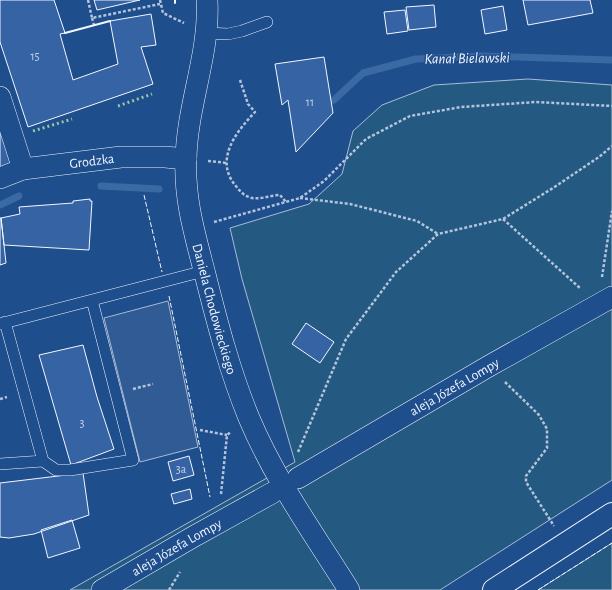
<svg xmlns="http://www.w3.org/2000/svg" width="612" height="590" font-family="'Alegreya Sans',sans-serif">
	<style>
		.green { fill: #245a82; stroke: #a8bbd7 }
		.parking { fill: #305b95; stroke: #a8bbd7 }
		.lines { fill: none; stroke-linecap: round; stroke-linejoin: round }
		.stream { stroke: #3b69a3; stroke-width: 7 }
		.building { fill: #3563a3; stroke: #f2f6ff }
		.lane-casing { stroke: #f2f6ff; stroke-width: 12 }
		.street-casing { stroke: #f2f6ff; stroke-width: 22 }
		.secondary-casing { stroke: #f2f6ff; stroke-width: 24 }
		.path { stroke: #b3c4dc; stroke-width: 2.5; stroke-dasharray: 3 2; stroke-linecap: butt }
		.lane { stroke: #1f4e8c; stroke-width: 11 }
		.street { stroke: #1f4e8c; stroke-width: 21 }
		.secondary { stroke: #1f4e8c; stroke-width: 22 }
		.hedge { stroke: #97c8a6; stroke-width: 3; stroke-dasharray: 2 3; stroke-linecap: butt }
		.fence { stroke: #f2f6ff; stroke-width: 1; stroke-dasharray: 5 2; stroke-linecap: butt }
		.wall { stroke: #f2f6ff; stroke-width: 2 }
		.labels { text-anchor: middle; stroke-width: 3; stroke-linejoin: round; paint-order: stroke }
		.number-label { font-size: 12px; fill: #c3d1e8 }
		.street-label { font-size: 14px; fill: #f2f6ff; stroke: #1f4e8c }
		.water-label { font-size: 15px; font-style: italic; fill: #f2f6ff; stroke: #1f4e8c }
	</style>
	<rect width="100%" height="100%" fill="#1f4e8c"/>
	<path class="green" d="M 528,79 L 612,85 L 612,480 L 440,590 L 70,590 L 295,462 L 242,279 L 230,228 L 309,204 L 342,174 L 353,131 L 382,105 L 434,85 Z
		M 612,543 L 612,590 L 538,590 Z"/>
	<path class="parking" d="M 168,301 L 198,447 L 140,462 L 104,318 Z"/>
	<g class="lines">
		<path class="stream" d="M 334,100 L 363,73 L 416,59 L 481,56 L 612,60
			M 101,186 L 159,189
			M 0,205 L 19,196"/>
	</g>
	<path class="building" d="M 0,0 L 54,0 L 65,33 L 60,34 L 73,80 L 118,64 L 110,21 L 151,14 L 156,45 L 141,47 L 153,84 L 28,127 L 0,42 Z
		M 94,0 L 140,0 L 97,10 Z
		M 523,0 L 590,0 L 593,13 L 528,25 Z
		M 434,5 L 436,27 L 409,30 L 406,7 Z
		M 503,6 L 507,30 L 485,34 L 481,10 Z
		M 405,10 L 408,31 L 387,34 L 384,12 Z
		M 324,57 L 333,113 L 296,152 L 288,100 L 282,105 L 275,64 Z
		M 0,120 L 15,162 L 0,167 Z
		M 90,199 L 90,201 L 92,201 L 89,250 L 4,245 L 1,218 L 20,214 L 19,207 L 73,203 L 73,201 Z
		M 0,218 L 1,218 L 6,263 L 0,265 Z
		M 306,323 L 334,342 L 320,363 L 292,344 Z
		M 83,345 L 97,397 L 114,449 L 71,465 L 39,355 Z
		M 189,456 L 194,475 L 173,481 L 168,462 Z
		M 83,473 L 89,515 L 34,534 L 9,538 L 0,537 L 0,483 Z
		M 190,489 L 192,499 L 174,504 L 171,494 Z
		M 72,520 L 80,548 L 48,558 L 41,530 Z"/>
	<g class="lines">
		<g class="lane-casing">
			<path id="lane" d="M 206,33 L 228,34 L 242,31 L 267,22
				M 0,324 L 204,271
				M 43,461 L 56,470 L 70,470 L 133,460 L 92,300
				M 0,464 L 43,461 L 5,322"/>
		</g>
		<g class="street-casing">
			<g id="street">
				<path id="s1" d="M 207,0 C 210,54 187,105 186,159 C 184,199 195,235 205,274 C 217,322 230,372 249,418 C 275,480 314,534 349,590"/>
				<path d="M 0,97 L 23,169"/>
				<path id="s2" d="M 0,178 L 23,169 L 121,157 L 165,157 L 186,159"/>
				<path id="s3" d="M 298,478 L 489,366 L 612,297"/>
				<path id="s4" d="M 102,590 L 191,538 L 272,493"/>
			</g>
		</g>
		<g class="secondary-casing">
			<path id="secondary" d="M 494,590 L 612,514"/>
		</g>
		<path class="path" d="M 88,0 L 92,18 L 160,4
			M 160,0 L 163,13 L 184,23
			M 92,18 L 94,25
			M 240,80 L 248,104 L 255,112 C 237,131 214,159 235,185 C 239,190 243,195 249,197 C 258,201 270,195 280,195 L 286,202
			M 208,161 L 227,163
			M 300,198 L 350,204 L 417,221 L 438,234
			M 503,219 L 581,289
			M 214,222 L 300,198 L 324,181 L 366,139 L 410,116 L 461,107 L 536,102 L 612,106
			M 602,277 L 612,211
			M 505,382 L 539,415 L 547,429 L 547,448 L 526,476 L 526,482 L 554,526
			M 133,389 L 153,384
			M 0,399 L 7,397
			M 200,430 L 227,435
			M 298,452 L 346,339 L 396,272 L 438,234 L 503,219 L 553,188 L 599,157 L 612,146
			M 221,494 L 227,435 L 231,432
			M 169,590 L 180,572"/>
		<use href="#lane" class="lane"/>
		<use href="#street" class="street"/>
		<use href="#secondary" class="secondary"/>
		<path class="hedge" d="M 118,106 L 152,94
			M 33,131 L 72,119"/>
		<path class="fence" d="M 144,195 L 162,272
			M 169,296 L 210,497
			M 538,590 L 612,543"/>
		<path class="wall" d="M 175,0 L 175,3
			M 65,33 L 110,21"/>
	</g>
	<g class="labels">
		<g class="number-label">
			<text x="35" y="60">15</text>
			<text x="310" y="106">11</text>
			<text x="82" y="427">3</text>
			<text x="181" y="473">3a</text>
		</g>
		<g class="street-label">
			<text dy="5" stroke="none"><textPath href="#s2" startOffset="94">Grodzka</textPath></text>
			<text dy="5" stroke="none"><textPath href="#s1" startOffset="314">Daniela Chodowieckiego</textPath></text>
			<text dy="5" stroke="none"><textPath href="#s3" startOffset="181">aleja Józefa Lompy</textPath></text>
			<text dy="5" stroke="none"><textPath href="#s4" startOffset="86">aleja Józefa Lompy</textPath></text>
		</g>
		<g class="water-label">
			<text transform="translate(467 58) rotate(-1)" y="5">Kanał Bielawski</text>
		</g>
	</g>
</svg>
